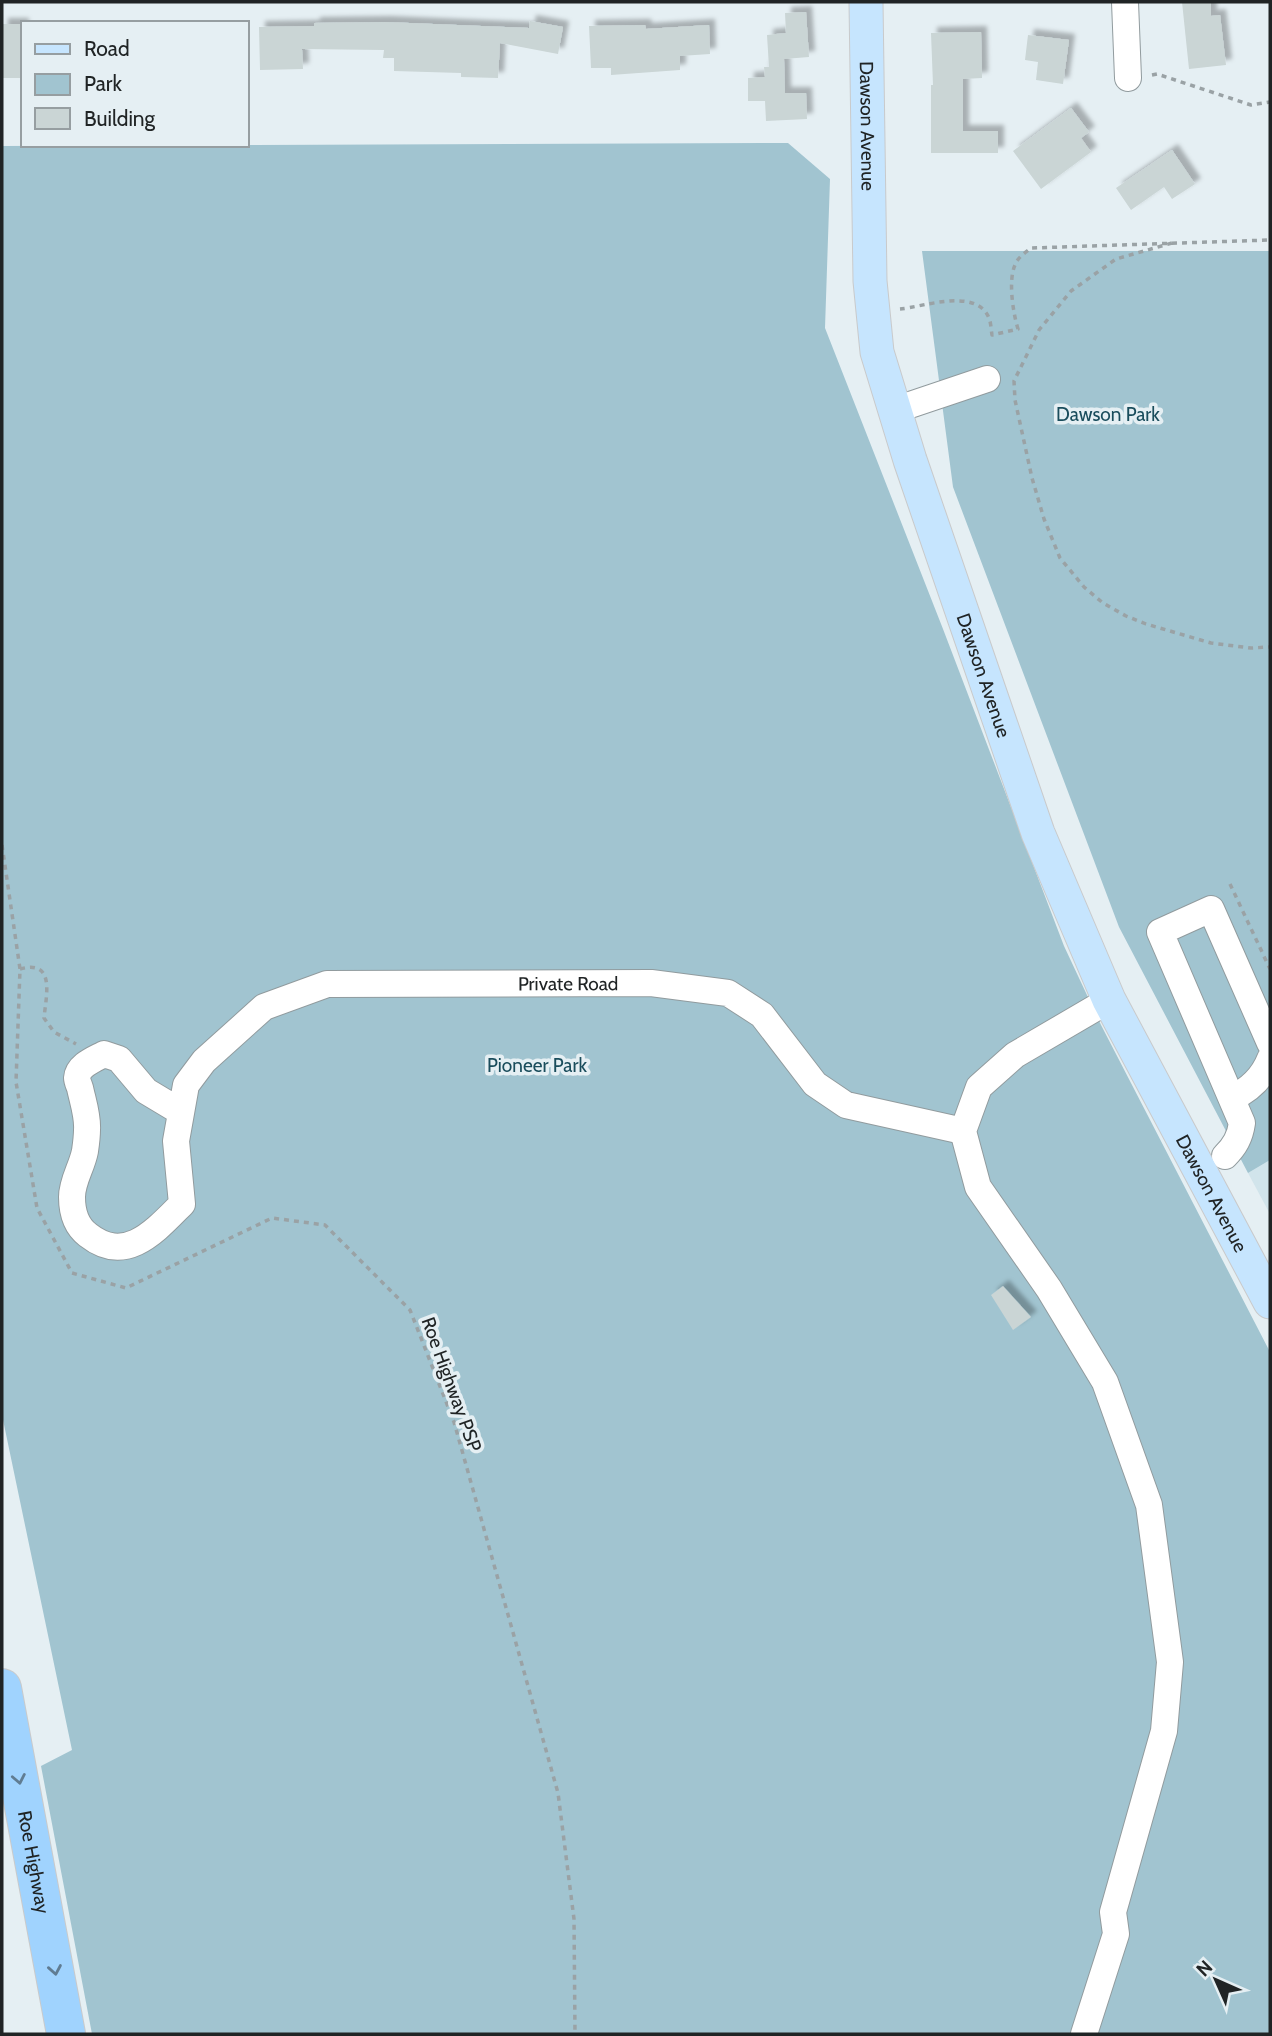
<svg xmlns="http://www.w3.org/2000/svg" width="1272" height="2036" font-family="Cabin,sans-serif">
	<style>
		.built { fill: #d1e4eb }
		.green { fill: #a1c4d0 }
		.building { fill: #cad5d5; filter: url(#shadow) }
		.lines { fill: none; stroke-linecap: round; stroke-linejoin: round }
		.minor-casing { stroke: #919b9e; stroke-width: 28 }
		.major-casing { stroke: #c9cacb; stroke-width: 35 }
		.highway-casing { stroke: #c9cacb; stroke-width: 40 }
		.path { stroke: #9aa2a5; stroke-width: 3.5; stroke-dasharray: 5 5; stroke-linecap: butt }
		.minor { stroke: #fff; stroke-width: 26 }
		.major { stroke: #c6e5fe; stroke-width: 33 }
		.highway { stroke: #a0d3fe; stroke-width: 38 }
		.oneway { stroke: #607c92 }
		.labels { text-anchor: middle; stroke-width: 7; stroke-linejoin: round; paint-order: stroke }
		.street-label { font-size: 19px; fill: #202425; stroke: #e5eff3 }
		.park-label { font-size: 19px; fill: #1a4d5c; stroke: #e5eff3 }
	</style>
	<defs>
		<filter id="shadow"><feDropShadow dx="6" dy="-6" stdDeviation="2" flood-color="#0004"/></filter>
	</defs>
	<rect width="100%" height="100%" fill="#e5eff3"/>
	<path class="built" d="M 1270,1160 L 1270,1214 L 1248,1173 Z"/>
	<path class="green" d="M 788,143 L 830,179 L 825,328 L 943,629 L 1064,946 L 1101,1025 L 1270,1352 L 1270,2034 L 92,2034 L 41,1766 L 72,1750 L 2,1415 L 2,146 Z
		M 922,251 L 1270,251 L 1270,1160 L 1248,1173 L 1119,927 L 953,487 Z"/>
	<path class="building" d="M 1182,2 L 1211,2 L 1211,16 L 1220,15 L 1226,65 L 1189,69 Z
		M 806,12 L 809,57 L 784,59 L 785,93 L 806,93 L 807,119 L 766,121 L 765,101 L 748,101 L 748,78 L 765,77 L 764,67 L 769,67 L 767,35 L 786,33 L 785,13 Z
		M 530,21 L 563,27 L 558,54 L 500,43 L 498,78 L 461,77 L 461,73 L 394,71 L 394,58 L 383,58 L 384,50 L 302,49 L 303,69 L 260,70 L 259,27 L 314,26 L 314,23 L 385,22 L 529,28 Z
		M 2,24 L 23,24 L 23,78 L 2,78 Z
		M 645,25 L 646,29 L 709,25 L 710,54 L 680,56 L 680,70 L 611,75 L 611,68 L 591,68 L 589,26 Z
		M 981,32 L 982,78 L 963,79 L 963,131 L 998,131 L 998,153 L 931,153 L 931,85 L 933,85 L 931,33 Z
		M 1028,35 L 1069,40 L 1063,84 L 1036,80 L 1038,62 L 1025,60 Z
		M 1071,108 L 1089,132 L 1081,138 L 1091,152 L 1041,189 L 1013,151 Z
		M 1172,150 L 1195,184 L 1172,199 L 1164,187 L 1131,210 L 1116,188 Z
		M 1003,1286 L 1031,1317 L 1013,1330 L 991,1295 Z"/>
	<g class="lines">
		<g class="minor-casing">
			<g id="minor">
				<path d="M 1125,2 L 1128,78"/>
				<path d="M 895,410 L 987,379"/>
				<path d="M 1232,1098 C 1249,1090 1263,1077 1270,1059"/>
				<path id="s1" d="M 181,1112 L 146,1091 L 119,1059 L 104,1054 C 95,1059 78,1065 77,1078 C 77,1081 79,1085 80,1088 C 83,1102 88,1116 87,1130 C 87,1137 86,1144 85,1151 C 82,1167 72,1181 72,1197 C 72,1212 76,1226 88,1235 C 126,1265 155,1231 182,1204 L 176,1141 L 186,1085 L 204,1061 L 264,1007 L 327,984 L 651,983 L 728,993 L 762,1015 L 815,1084 L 846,1105 L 963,1131"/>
				<path d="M 1225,1156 C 1235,1146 1240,1137 1242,1123 L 1160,932 L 1211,909 L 1270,1043"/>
				<path d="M 1084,2034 L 1116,1934 L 1113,1912 L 1164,1731 L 1170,1662 L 1149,1505 L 1105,1382 L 1049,1289 L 978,1187 L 963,1131 L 979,1087 L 1015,1055 L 1109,1000"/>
			</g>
		</g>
		<g class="major-casing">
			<g id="major">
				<path id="s2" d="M 866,2 L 870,281 L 877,352 L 910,460 L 1038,833 L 1109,1000 L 1270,1302"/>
			</g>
		</g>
		<g class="highway-casing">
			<g id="highway">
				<path id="s3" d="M 2,1688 L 66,2034"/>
			</g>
		</g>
		<path class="path" d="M 1152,75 L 1157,74 L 1251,105 L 1270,102
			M 1172,243 L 1116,259 L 1071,291 L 1039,330 L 1014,381 L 1015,400 L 1032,478 L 1044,519 L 1060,558 L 1084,587 L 1103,603 L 1126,616 L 1146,624 L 1211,643 L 1251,648 L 1270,647
			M 900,309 C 923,307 976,287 989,318 C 991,323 991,329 992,335 L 1018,329 C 1013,313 1008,280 1015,265 C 1018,257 1025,253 1031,248 L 1270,240
			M 2,845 L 20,969 L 16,1082 L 37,1208 L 72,1273 L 126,1288 L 272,1218 L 325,1225 L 410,1310 L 454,1422 L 558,1793 L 574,1919 L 575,2034
			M 1230,884 L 1270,969
			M 20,969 C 56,959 46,996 44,1018 L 54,1032 L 76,1044"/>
		<use href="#minor" class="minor"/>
		<use href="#major" class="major"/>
		<use href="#highway" class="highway"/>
	</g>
	<defs><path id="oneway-chevron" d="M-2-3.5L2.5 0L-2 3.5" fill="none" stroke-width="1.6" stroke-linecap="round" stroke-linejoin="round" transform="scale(1.75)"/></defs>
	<g class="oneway">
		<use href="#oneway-chevron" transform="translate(19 1779) rotate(79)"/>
		<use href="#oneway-chevron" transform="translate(55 1970) rotate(80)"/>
	</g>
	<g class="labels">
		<g class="street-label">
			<text dy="7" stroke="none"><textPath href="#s2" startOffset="124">Dawson Avenue</textPath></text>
			<text dy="7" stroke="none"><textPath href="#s2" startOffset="691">Dawson Avenue</textPath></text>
			<text dy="7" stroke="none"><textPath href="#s1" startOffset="952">Private Road</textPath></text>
			<text dy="7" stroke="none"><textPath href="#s2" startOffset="1258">Dawson Avenue</textPath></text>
			<text transform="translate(452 1384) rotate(70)" y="7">Roe Highway PSP</text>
			<text dy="7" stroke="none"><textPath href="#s3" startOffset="177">Roe Highway</textPath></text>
		</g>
		<g class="park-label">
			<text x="1108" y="421">Dawson Park</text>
			<text x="537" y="1072">Pioneer Park</text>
		</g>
	</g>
	<rect width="1272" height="2036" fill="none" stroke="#202425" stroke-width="7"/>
	<rect x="21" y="21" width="228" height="126" fill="#e5eff3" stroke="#969ea1" stroke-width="2"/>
	<rect x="35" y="44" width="35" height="10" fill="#c6e5fe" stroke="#969ea1" stroke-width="2"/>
	<text x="84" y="56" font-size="21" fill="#202425">Road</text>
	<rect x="35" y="74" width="35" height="21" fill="#a1c4d0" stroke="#969ea1" stroke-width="2"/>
	<text x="84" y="91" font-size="21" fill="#202425">Park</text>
	<rect x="35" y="108" width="35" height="21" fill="#cad5d5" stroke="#969ea1" stroke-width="2"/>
	<text x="84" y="126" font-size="21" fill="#202425">Building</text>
	<g transform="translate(1216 1980) rotate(315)" stroke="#e5eff3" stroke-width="5" paint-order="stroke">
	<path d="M0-5L12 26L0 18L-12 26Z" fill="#202425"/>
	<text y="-10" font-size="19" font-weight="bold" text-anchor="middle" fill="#202425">N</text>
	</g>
</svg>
